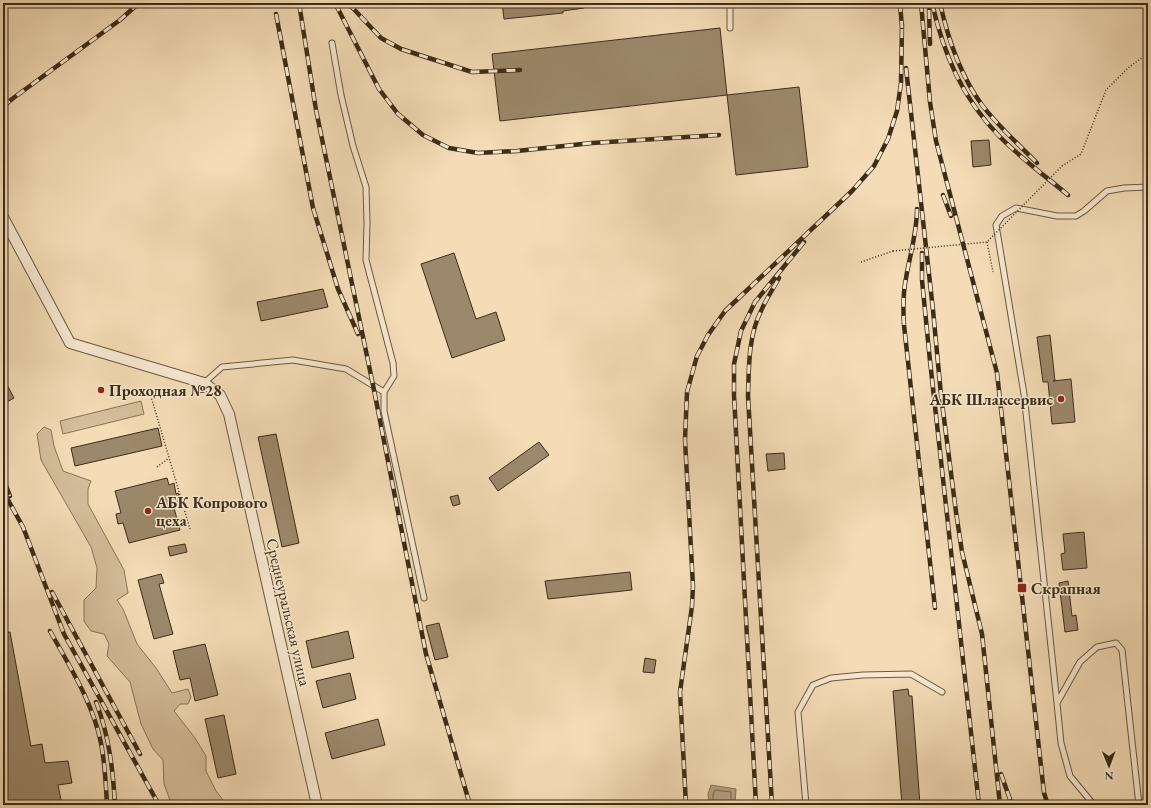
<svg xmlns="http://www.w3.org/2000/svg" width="1151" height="808" font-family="'EB Garamond',serif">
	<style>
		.green { fill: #d4be9b; stroke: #887559 }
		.water { fill: #b5a080; stroke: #857256 }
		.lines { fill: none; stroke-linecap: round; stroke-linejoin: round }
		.shore { stroke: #79664c; stroke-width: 1 }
		.building { fill: #9c886a; stroke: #3d2c17 }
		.lane-casing { stroke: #6a583f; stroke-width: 7 }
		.street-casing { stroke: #6a583f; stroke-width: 12 }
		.path { stroke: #3d2c17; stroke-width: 1.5; stroke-dasharray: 1 2; stroke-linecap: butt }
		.lane { stroke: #f7e8d0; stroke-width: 5 }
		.street { stroke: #f7e8d0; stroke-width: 10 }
		.rail-casing { stroke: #3d2c17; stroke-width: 4.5 }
		.rail { stroke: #f7e8d0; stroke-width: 3; stroke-dasharray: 9; stroke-linecap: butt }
		.path-bridge { stroke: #3d2c17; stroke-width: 1.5; stroke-dasharray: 1 2; stroke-linecap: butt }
		.poi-dot { fill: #8f2418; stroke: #f7e8d0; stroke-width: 1.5 }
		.labels { text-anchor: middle; stroke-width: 3; stroke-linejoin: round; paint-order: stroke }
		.poi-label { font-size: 16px; font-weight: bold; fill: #3d2c17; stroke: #f7e8d0; text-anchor: start }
		.street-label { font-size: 16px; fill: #3d2c17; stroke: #f7e8d0 }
	</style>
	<rect width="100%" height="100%" fill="#f3dcb6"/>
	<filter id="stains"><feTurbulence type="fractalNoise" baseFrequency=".005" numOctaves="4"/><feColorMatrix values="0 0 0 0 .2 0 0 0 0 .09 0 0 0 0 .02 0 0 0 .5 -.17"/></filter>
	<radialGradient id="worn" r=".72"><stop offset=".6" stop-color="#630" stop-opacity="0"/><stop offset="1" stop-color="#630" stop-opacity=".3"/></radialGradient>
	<path class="green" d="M 141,401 L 144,414 L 63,434 L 60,421 Z
		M 44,427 L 51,430 L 54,446 L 63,471 L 91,481 L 88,489 L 88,504 L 124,570 L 128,593 L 117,600 L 123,609 L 137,644 L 156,668 L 172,693 L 188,689 L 191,697 L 188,704 L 180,704 L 174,711 L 195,738 L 206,756 L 206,771 L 216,791 L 227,805 L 174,805 L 171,803 L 164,784 L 163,760 L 153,749 L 141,724 L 130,682 L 107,656 L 109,644 L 104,634 L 91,631 L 84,621 L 84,600 L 96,588 L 97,568 L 91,547 L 41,460 L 37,434 Z"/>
	<path class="water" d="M 711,785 L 736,789 L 735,805 L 709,805 L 708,794 Z"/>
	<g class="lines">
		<path class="shore" d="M 713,805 L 713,794 L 715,790 L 731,792 L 731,805"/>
	</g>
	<path class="building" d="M 502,3 L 584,3 L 584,8 L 563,11 L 563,13 L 504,19 Z
		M 720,28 L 727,95 L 500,121 L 492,54 Z
		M 799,87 L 808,167 L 736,175 L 727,95 Z
		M 989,140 L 991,165 L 973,167 L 971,141 Z
		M 454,253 L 476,319 L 496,312 L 505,340 L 452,358 L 421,264 Z
		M 323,289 L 328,307 L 261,321 L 257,302 Z
		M 1050,335 L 1055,381 L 1053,381 L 1071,379 L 1075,422 L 1052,424 L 1048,382 L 1043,382 L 1037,337 Z
		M 3,377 L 14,398 L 3,404 Z
		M 158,428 L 162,446 L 75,466 L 71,448 Z
		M 276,434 L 299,543 L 282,547 L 258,437 Z
		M 539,442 L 549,455 L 498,491 L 489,478 Z
		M 784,453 L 785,469 L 768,471 L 766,454 Z
		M 167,478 L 169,485 L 174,483 L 176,494 L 178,493 L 182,506 L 174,508 L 180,530 L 129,543 L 123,523 L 118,524 L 116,514 L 121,513 L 115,491 Z
		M 458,495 L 460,504 L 453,506 L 450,497 Z
		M 1084,532 L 1087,568 L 1063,570 L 1061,554 L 1065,553 L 1063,534 Z
		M 185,544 L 187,552 L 170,556 L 168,547 Z
		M 630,572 L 632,590 L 548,599 L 545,581 Z
		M 161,574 L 164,583 L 159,584 L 173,634 L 154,639 L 138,580 Z
		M 1068,581 L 1072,616 L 1076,615 L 1078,630 L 1065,632 L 1059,583 Z
		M 439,623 L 448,657 L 435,660 L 426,626 Z
		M 348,631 L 354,658 L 312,668 L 306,641 Z
		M 10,632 L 31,746 L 42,744 L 45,763 L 68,761 L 72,783 L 58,785 L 62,805 L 3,805 L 3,633 Z
		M 205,644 L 218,695 L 195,701 L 190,678 L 180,680 L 173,651 Z
		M 645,658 L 656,660 L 654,673 L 643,672 Z
		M 350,673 L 356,699 L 323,708 L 316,681 Z
		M 908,689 L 909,696 L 912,696 L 920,805 L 902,805 L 893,691 Z
		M 224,715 L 236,774 L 218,778 L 205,719 Z
		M 378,719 L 385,745 L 332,759 L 325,733 Z"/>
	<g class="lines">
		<g class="lane-casing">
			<path id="lane" d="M 730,28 L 730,3
				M 332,43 L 341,95 L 353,146 L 366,187 L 367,223 L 366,260 L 393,363 L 394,376 L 384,392
				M 204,383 L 222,367 L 293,360 L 346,369 L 384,392 L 384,411 L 424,598
				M 1057,703 L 1024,394 L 996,225 L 1002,216 L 1016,208 L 1057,216 L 1076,216 L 1084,211 L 1107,191 L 1124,188 L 1148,187
				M 806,805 L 798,712 L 813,685 L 831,678 L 863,675 L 911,674 L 942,692
				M 1094,805 L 1070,776 L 1061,743 L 1057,703 L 1080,662 L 1097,647 L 1116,643 L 1122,650 L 1139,805"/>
		</g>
		<g class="street-casing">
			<path id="street" d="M 3,217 L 70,343 L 204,383 L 220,395 L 229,414 L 317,805"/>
		</g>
		<path class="path" d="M 1062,166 L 1081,154 L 1106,90 L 1128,68 L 1148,53
			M 987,242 L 993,272
			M 861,262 L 893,251
			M 150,393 L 190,529
			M 157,467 L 169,458"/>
		<use href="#lane" class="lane"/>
		<use href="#street" class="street"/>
		<g class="rail-casing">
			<path id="rail" d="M 299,3 L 316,110 L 373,385 L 426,654 L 470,805
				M 335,3 L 379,89 L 398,114 L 423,135 L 449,148 L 478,153 L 517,151 L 592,143 L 719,135
				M 348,3 L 381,38 L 401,49 L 472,72 L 520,70
				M 900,3 L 902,28
				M 921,3 L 930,102 L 936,141 L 997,373 L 1044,793 L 1048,805
				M 932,3 C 944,55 962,98 1000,137 C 1021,158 1045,176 1068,195
				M 940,3 C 948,39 960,75 982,105 C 998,126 1018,144 1037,163
				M 929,10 L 930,44
				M 276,14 L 313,208 L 338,289 L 358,334
				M 906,68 L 933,310 L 941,395 L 956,512 L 962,552 L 982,634 L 1000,805
				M 3,107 L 12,99 L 120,20 L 139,3
				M 943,195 L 951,216
				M 917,209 C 917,232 910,255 906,278 C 903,293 903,309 904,325 L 935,608
				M 922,253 L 922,280 L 930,361 L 979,805
				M 3,478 L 10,496
				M 3,491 L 23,527 L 64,634 L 159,805
				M 52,592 L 140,754
				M 50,631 C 70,667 93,703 101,743 C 105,764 106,785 107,805
				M 96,702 C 109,735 113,770 115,805
				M 1001,774 L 1012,805
				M 686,805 L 680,692 L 692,606 L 693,586 L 685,440 L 687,392 L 697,356 L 708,335 L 725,311 L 852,191 L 874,166 L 888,139 L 897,111 L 901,83 L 902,24
				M 756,805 L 734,395 L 734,364 L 741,331 L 755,302 L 804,242
				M 772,805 L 748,396 C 749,367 748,337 761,311 C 766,299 773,289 779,278"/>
		</g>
		<use href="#rail" class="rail"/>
		<path class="path-bridge" d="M 893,251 L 987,242 L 1062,166"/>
	</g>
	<g class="poi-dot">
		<circle cx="101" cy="390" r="4"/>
		<circle cx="1061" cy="399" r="4"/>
		<circle cx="148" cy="511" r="4"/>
		<rect x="1017" y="583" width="10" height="10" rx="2"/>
	</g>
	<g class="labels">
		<g class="poi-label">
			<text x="109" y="396">Проходная №28</text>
			<text x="1053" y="405" text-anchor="end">АБК Шлаксервис</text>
			<text x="156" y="508">АБК Копрового<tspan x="156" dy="18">цеха</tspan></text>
			<text x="1031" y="594">Скрапная</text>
		</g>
		<g class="street-label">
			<text transform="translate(289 612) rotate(77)" y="6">Среднеуральская улица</text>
		</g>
	</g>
	<rect width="1151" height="808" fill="none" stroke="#f3dcb6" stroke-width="16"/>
	<rect x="4" y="4" width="1143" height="800" fill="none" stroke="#3d2c17" stroke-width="2"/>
	<rect x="8" y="8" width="1135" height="792" fill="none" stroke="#3d2c17"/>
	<g transform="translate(1109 766) rotate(179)" stroke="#f7e8d0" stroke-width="3" paint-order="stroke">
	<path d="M0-3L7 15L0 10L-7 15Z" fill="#3d2c17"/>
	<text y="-6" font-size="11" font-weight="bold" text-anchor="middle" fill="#3d2c17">N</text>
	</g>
	<rect width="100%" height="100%" filter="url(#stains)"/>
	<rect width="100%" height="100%" fill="url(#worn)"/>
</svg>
